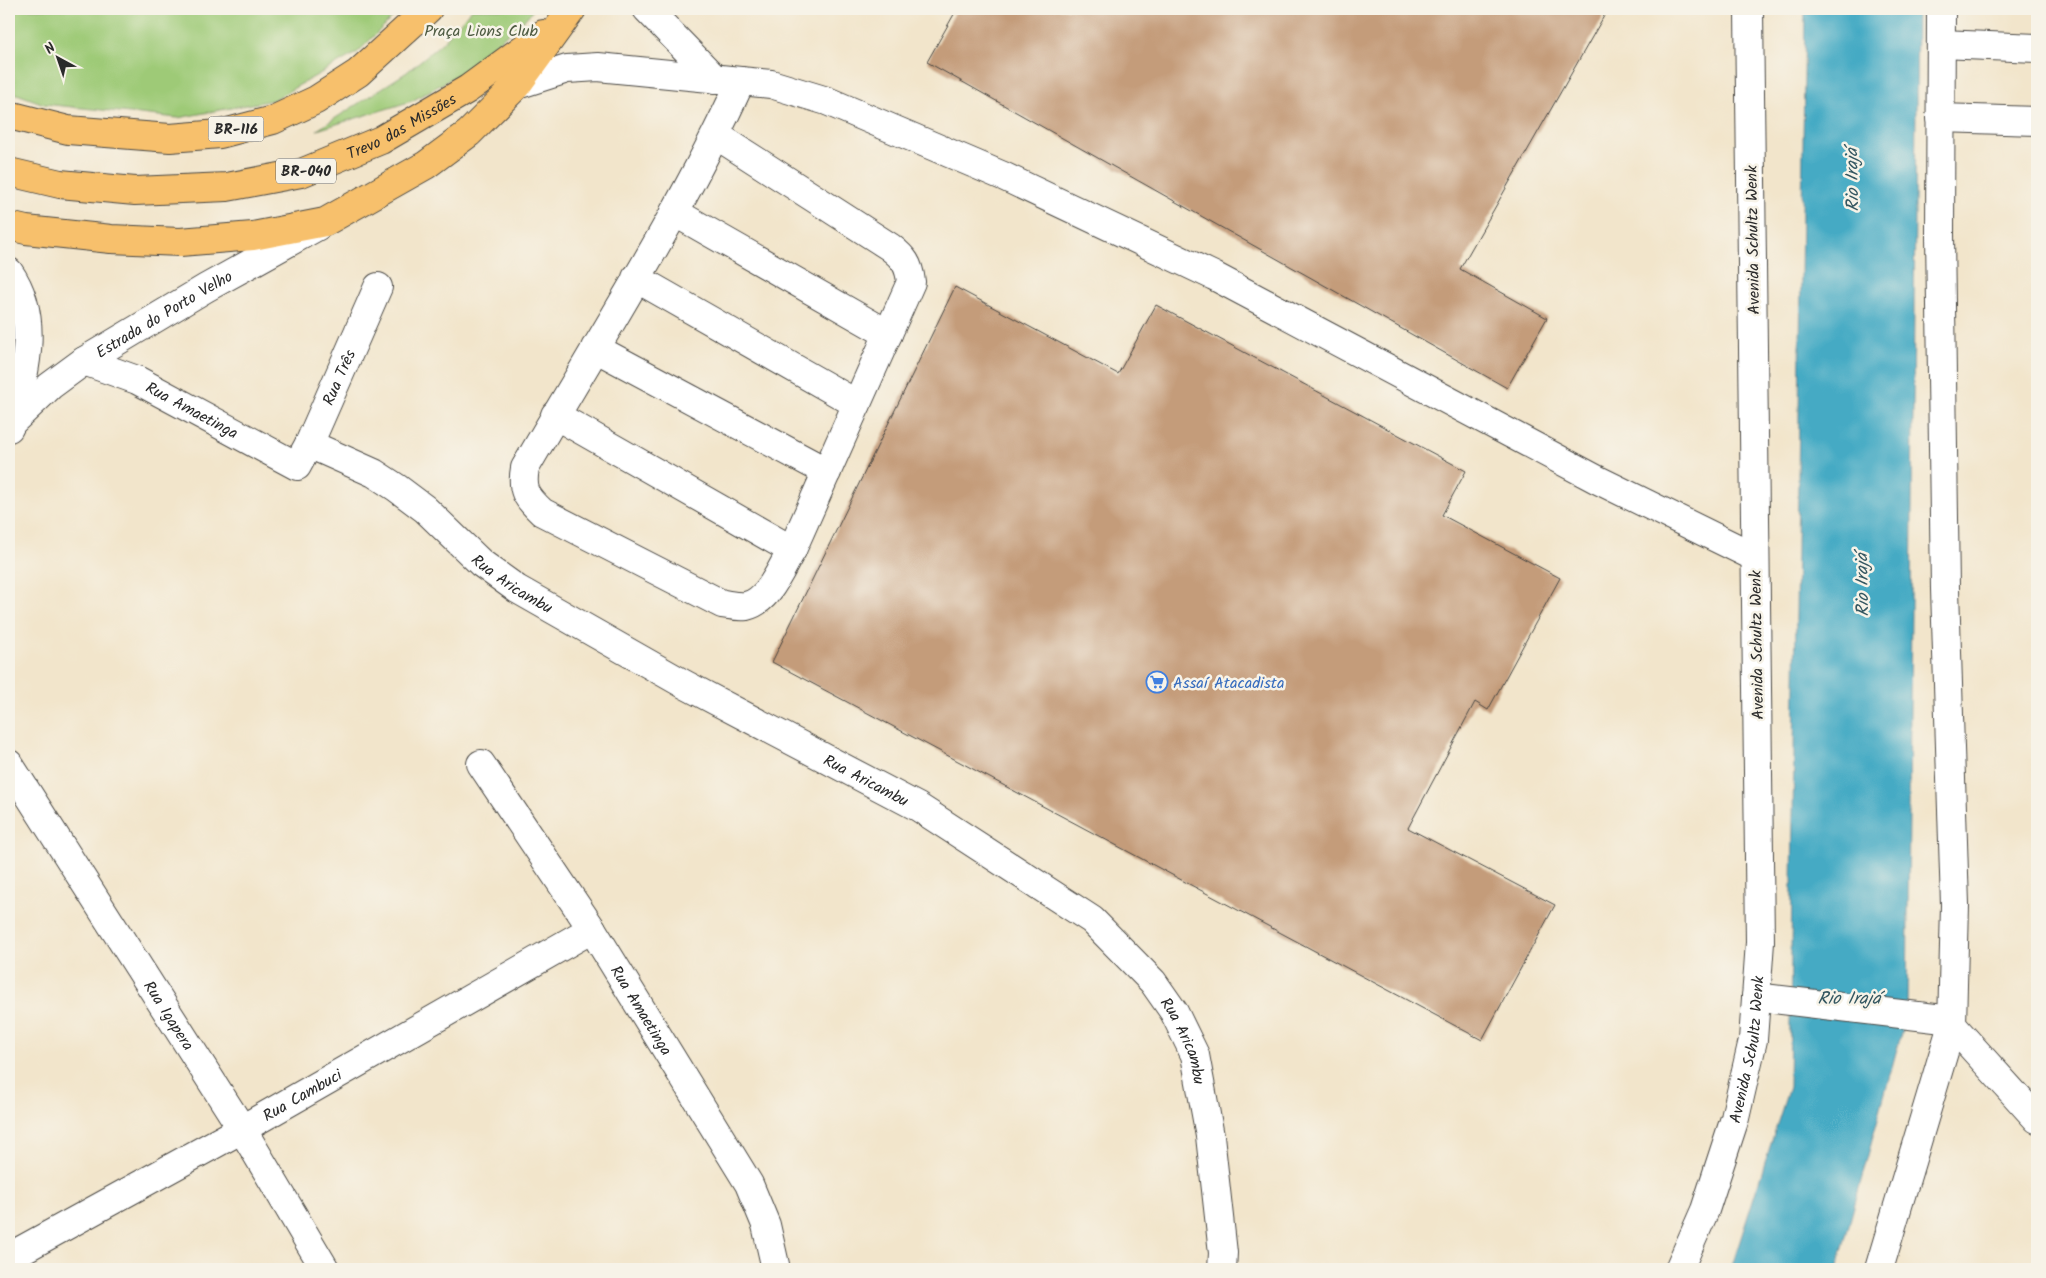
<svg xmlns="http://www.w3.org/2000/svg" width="2046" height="1278" font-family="Kalam,sans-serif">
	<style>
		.green { fill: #9eca77; stroke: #647a51 }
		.water { fill: #45aac4; stroke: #386a78 }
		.building { fill: #c49c7a }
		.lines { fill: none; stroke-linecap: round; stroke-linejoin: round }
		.minor-casing { stroke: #494743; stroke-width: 30 }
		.highway-casing { stroke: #494743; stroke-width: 30 }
		.minor { stroke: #fff; stroke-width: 28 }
		.highway { stroke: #f7c06c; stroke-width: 28 }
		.labels { text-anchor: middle; stroke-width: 5; stroke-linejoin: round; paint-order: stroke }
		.shield { fill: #f7f3e8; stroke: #686764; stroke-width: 1 }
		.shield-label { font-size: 15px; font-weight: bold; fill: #2b2b2b }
		.park-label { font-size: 16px; fill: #4e5b42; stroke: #f7f3e8 }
		.street-label { font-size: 16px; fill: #2b2b2b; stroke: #f7f3e8 }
		.shop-label { font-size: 16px; fill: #366cbe; stroke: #f7f3e8; text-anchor: start }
		.water-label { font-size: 18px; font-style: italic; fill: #345761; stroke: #f7f3e8 }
	</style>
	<rect width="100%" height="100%" fill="#f7f3e8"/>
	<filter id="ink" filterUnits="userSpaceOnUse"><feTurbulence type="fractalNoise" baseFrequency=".02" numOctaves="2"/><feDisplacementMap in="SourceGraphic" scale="10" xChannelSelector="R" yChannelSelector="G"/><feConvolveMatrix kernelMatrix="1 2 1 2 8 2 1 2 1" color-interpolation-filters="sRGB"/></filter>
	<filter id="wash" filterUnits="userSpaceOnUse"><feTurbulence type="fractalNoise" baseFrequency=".0096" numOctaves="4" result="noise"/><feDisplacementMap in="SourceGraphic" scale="20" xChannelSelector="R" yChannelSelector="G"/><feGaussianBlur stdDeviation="1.12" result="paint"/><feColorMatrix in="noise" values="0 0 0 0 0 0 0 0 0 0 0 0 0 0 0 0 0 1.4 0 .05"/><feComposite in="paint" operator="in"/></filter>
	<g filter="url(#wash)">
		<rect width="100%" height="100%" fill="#f2e5cb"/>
		<path class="green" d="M 9,9 L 401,9 L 358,52 L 273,100 L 178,118 L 44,104 L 9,91 Z
			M 472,9 L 534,9 L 526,18 L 461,73 L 412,101 L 317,130 L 407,72 L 443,42 Z"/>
		<path class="water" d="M 1805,9 L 1917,9 L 1907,1012 L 1837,1269 L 1731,1269 L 1789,1087 Z"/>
		<g id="blocks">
			<path class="building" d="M 957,9 L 1608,9 L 1460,269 L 1547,318 L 1507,388 L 927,62 Z
				M 955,287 L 1118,374 L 1156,305 L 1466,471 L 1442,515 L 1560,578 L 1488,710 L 1475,702 L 1408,828 L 1555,905 L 1482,1040 L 772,662 Z"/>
		</g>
	</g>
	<g filter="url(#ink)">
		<use href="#blocks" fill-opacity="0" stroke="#494743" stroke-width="1"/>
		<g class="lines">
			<g class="minor-casing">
				<g id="minor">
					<path d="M 647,9 L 715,79"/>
					<path d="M 1941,44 L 2037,48"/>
					<path d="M 517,85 L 567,69 L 598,67 L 771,84 L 827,101 L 1003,176 L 1214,276 L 1596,479 L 1755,557"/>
					<path d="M 1940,118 L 2037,121"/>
					<path d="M 716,135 L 890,247 C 904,258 909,264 911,282 L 792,550 C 781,568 769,601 746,606 C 738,607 730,605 722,604 L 542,512 C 526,497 521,490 525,468 C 599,340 680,215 741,81"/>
					<path d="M 674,212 L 888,334"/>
					<path d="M 9,272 C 41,318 25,372 12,422"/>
					<path d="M 636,278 L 857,404"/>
					<path d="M 595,348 L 827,472"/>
					<path id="s1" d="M 84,361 L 137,380 L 297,466 L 309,444 L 378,287"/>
					<path d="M 555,415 L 792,550"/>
					<path id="s2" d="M 9,428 L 12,422 L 50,386 L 84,361 L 206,288 L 318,226"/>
					<path id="s3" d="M 309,444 L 374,473 L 397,488 L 425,509 L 481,563 L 517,589 L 684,684 L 918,807 L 1092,920 L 1153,982 L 1174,1012 L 1195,1055 L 1210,1136 L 1223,1253 L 1222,1269"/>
					<path id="s4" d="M 9,764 L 242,1129 L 325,1269"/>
					<path id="s5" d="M 481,764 L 592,929 L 749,1184 L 766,1225 L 776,1269"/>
					<path d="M 1756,997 L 1952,1020"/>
					<path d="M 1952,1025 L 2037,1119"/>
					<path id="s6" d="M 9,1257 L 242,1129 L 592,929"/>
					<path id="s7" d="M 1679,1269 L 1705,1210 L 1735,1118 L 1753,1040 L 1760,942 L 1749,9"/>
					<path d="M 1879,1269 L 1952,1025 L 1955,905 L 1945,589 L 1940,234 L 1941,9"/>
				</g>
			</g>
			<g class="highway-casing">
				<g id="highway">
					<path d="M 9,115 L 68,130 L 170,138 L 220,134 L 273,120 L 316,100 L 358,73 L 428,9"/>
					<path id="s8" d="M 9,172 L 60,184 L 135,191 L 227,187 L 301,173 L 381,140 L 468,89 L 543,34"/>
					<path d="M 9,226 L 26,230 L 111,239 L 180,242 L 253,236 L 325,222 L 426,165 L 469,133 L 517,85 L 572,9"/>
				</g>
			</g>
			<use href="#minor" class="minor"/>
			<use href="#highway" class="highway"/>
		</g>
	</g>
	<defs>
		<g id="supermarket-ring" transform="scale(1.125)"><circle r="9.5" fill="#f7f3e8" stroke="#3f7fe0" stroke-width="1.5"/><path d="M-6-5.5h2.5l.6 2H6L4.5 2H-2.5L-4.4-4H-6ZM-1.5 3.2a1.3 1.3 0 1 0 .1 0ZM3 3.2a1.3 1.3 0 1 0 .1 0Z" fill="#3f7fe0"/></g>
	</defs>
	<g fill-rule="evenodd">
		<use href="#supermarket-ring" x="1157" y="682"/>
	</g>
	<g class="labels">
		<g class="shield">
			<rect x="208.5" y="116.5" width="55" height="25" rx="4"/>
			<rect x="276" y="158.5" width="60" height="25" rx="4"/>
		</g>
		<g class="shield-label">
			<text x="236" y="134">BR-116</text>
			<text x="306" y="176">BR-040</text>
		</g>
		<g class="park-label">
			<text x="481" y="36">Praça Lions Club</text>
		</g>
		<g class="street-label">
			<text dy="6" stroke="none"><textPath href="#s8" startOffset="406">Trevo das Missões</textPath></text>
			<text transform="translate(1752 240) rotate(-91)" y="6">Avenida Schultz Wenk</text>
			<text dy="6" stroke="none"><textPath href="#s2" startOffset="194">Estrada do Porto Velho</textPath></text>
			<text dy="6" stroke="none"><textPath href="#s1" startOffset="336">Rua Três</textPath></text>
			<text dy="6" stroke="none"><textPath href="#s1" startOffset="119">Rua Amaetinga</textPath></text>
			<text dy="6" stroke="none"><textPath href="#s3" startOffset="249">Rua Aricambu</textPath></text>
			<text transform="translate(1756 645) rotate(-91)" y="6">Avenida Schultz Wenk</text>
			<text dy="6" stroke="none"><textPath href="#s3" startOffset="654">Rua Aricambu</textPath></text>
			<text dy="6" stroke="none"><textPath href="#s5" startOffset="294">Rua Amaetinga</textPath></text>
			<text dy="6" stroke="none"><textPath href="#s4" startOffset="298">Rua Igapera</textPath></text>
			<text dy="6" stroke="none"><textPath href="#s3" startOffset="1074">Rua Aricambu</textPath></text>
			<text dy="6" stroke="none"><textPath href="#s7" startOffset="231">Avenida Schultz Wenk</textPath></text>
			<text dy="6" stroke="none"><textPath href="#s6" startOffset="335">Rua Cambuci</textPath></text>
		</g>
		<g class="shop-label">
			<text x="1173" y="688">Assaí Atacadista</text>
		</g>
		<g class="water-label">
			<text transform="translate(1852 180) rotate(-91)" y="6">Rio Irajá</text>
			<text transform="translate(1862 585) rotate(-91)" y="6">Rio Irajá</text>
			<text x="1849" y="1004">Rio Irajá</text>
		</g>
	</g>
	<rect width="2046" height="1278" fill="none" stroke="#f7f3e8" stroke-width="30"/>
	<g transform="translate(58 58) rotate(320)" stroke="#f7f3e8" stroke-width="4" paint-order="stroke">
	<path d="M0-4L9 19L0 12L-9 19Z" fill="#2b2b2b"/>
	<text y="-8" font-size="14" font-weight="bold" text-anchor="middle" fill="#2b2b2b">N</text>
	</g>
</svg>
